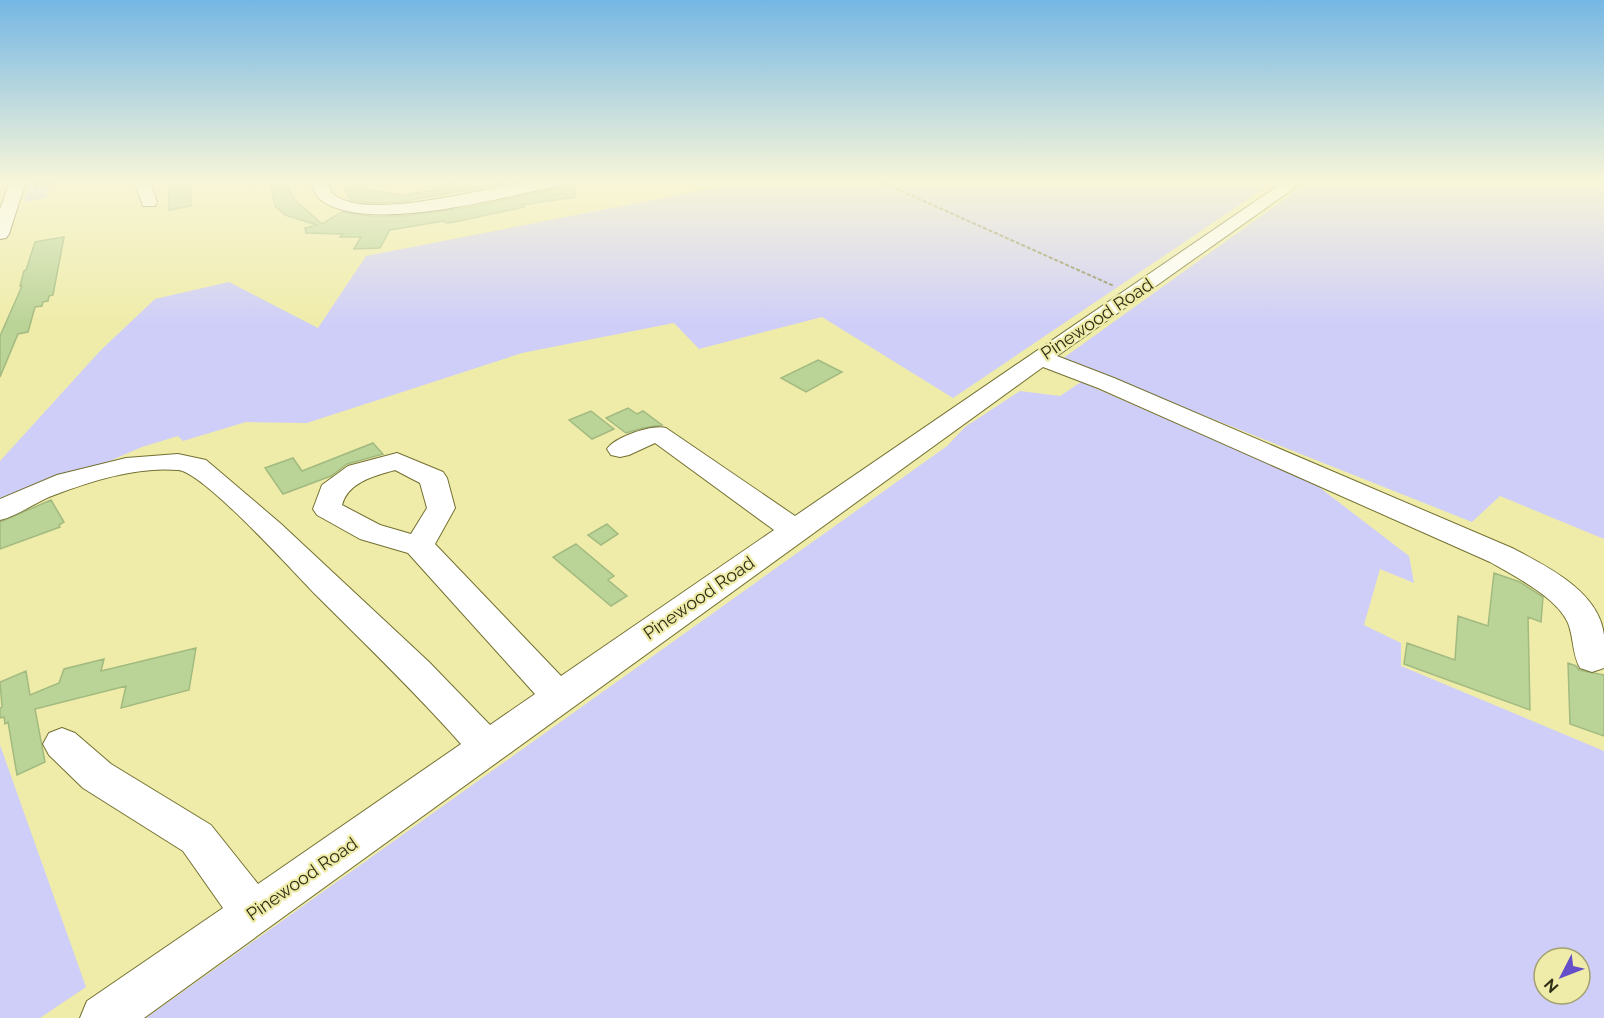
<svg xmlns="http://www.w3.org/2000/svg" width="1604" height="1018" font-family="Raleway,sans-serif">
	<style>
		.green { fill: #cfcef8; fill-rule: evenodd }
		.building { fill: #bad397; stroke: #a2ba7f; stroke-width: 1.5 }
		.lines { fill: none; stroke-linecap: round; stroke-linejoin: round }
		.minor-casing { stroke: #737031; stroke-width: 2 }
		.path { stroke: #8f8d5f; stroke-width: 2; stroke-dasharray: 4 2; stroke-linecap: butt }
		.minor { fill: #fff; fill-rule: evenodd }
		.labels { text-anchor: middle; stroke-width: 4.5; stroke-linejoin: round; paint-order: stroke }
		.street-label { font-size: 18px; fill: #312f15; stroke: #efecaa }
	</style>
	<rect width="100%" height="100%" fill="#efecaa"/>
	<path class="green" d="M 28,181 L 64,181 L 51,183 L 46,198 L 24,202 Z
		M 750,181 L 1275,181 L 953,398 L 822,317 L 699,349 L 674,323 L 522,353 L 307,423 L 246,422 L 183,441 L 178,436 L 142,447 L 105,463 L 0,498 L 0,461 L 100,351 L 155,299 L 229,282 L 318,328 L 366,256 Z
		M 1310,181 L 1604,181 L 1604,539 L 1500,496 L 1472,522 L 1062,359 Z
		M 1081,382 L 1315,484 L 1409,556 L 1414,583 L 1380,569 L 1364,625 L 1401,643 L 1401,666 L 1604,751 L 1604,1018 L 146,1018 L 947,446 L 965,427 L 1020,391 L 1060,396 ZM 1544,958 L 1580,958 L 1580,994 L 1544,994 Z
		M 0,745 L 86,987 L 40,1018 L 0,1018 Z"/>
	<path class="building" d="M 270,181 L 286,181 L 294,199 L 322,224 L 342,212 L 371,216 L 403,216 L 472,207 L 558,188 L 568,181 L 574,181 L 575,197 L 522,205 L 524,207 L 455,222 L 446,223 L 444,221 L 390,230 L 380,248 L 354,249 L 361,237 L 340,237 L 343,234 L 306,233 L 305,228 L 317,225 L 285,215 L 275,206 Z
		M 465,181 L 518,181 L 400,202 L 373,203 L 351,200 L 345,189 L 364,185 L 367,190 L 404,195 L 445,188 L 443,185 Z
		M 190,184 L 191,206 L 169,210 L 169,187 Z
		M 64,237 L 53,295 L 49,296 L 48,301 L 43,302 L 42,306 L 35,307 L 28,332 L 18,334 L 0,377 L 0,336 L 22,286 L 20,286 L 24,271 L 26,270 L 35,242 Z
		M 818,360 L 842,372 L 806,392 L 781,378 Z
		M 628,408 L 637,414 L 643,411 L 662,425 L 643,428 L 626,433 L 606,418 Z
		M 591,411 L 614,429 L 592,439 L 569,420 Z
		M 373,443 L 383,454 L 347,464 L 331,476 L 283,494 L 265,468 L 293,458 L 302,471 Z
		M 51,500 L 64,522 L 59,525 L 60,527 L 0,549 L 0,522 Z
		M 607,524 L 618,534 L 601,545 L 588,535 Z
		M 576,544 L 614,576 L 608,580 L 627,596 L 611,606 L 553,557 Z
		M 1494,573 L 1520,582 L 1543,597 L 1541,622 L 1528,617 L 1530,710 L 1404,664 L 1407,643 L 1455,660 L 1458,616 L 1488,626 Z
		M 196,648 L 189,690 L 121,708 L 126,686 L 35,709 L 45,762 L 17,775 L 8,722 L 5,724 L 4,717 L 0,718 L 0,708 L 2,707 L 0,682 L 26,671 L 30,695 L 59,683 L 64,669 L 104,659 L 101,671 Z
		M 1568,663 L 1576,666 L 1579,670 L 1604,675 L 1604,736 L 1570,724 Z"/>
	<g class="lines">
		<g class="minor-casing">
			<path id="minor" d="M 10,181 L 26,181 L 9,234 L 6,238 L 0,239 L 0,209 Z
				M 134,181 L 150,181 L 157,202 L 155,206 L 143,206 Z
				M 311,181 L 327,181 C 329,185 330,191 333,194 C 368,223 490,186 533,181 C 544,180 555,181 566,181 L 558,186 C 503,197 370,234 322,201 C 316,197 313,188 311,181 Z
				M 1285,181 L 1304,181 L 1057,356 L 1114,378 L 1512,548 C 1546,566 1599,591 1604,635 C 1604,646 1604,658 1604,668 L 1592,672 L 1580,668 C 1572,654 1574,638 1568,623 C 1557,597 1514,576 1490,562 L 1098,388 L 1043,367 L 144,1018 L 80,1018 L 87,1001 L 223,908 L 183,851 L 83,788 L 49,755 L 43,744 L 49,733 L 62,728 L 75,733 L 111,764 L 211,825 L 258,884 L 461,744 C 416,693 367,646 318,597 C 295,574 204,472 178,470 C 136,466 88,482 49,497 C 33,504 17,516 0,520 L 0,499 L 57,475 L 126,458 L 178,454 L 206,460 L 280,523 L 429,662 L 490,725 L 535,694 L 408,553 L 360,539 L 317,515 L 313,509 L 322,485 L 348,466 L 397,453 L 443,472 L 447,478 L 455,508 L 435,544 L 561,676 L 774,530 L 655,443 L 629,455 L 620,457 L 611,455 L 607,449 C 615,437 652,424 666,428 L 795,516 ZM 395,470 L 420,483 L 427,508 L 411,534 L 380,525 L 342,505 C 348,482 374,476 395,470 Z"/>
		</g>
		<path class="path" d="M 879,181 L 1114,286
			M 34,185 L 78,181"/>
		<use href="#minor" class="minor"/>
	</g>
	<linearGradient id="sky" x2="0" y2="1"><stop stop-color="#75b7e4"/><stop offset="0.56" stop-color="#f8f6d9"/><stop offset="1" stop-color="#f8f6d9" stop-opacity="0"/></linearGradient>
	<rect width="1604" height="324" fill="url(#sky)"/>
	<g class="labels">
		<g class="street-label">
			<text transform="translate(1097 319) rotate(-34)" y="6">Pinewood Road</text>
			<text transform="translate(699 598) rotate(-35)" y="6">Pinewood Road</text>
			<text transform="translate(302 879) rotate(-35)" y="6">Pinewood Road</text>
		</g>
	</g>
	<g transform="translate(1562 976) rotate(228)"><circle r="28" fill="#efecaa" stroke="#a3a06e" stroke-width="1.5"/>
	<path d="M0-4.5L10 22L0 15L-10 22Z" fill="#644fc8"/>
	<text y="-9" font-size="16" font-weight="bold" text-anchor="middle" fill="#312f15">N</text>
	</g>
</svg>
